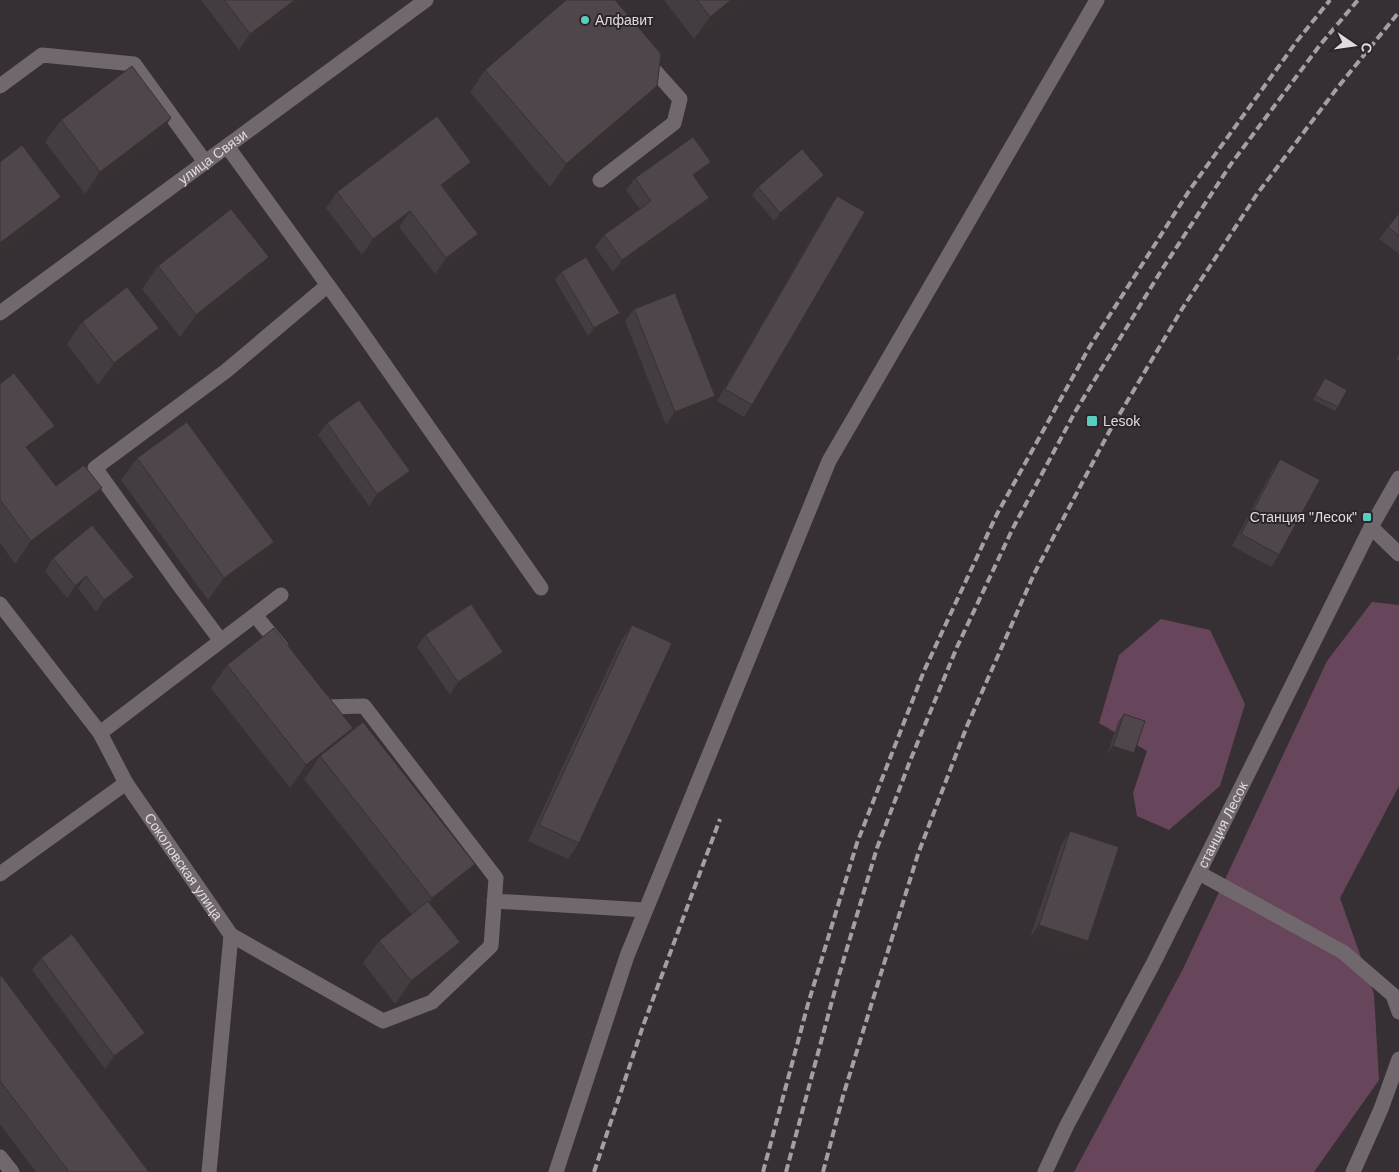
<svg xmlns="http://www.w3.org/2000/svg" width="1399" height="1172" font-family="Arial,sans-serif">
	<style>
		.green { fill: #67465b }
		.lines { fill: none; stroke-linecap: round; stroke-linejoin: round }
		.lane { stroke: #70686d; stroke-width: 15 }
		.street { stroke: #70686d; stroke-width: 15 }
		.secondary { stroke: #70686d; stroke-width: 15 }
		.rail { stroke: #a59fa3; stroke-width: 4; stroke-dasharray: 8 4; stroke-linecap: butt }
		.wall { fill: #433c40 }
		.shaded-wall { fill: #373134 }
		.building { fill: #4e464a; stroke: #373134 }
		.poi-dot { fill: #59cebe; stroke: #2c2529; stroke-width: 2 }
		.labels { text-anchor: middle; stroke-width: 4; stroke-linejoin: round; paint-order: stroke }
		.poi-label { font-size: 14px; fill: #e0dbde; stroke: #2c2529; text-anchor: start }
		.street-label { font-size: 14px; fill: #e0dbde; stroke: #2c2529 }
	</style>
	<rect width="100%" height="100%" fill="#362f33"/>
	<path class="green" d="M 1372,602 L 1399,605 L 1399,786 L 1340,898 L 1374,994 L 1379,1080 L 1314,1172 L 1074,1172 L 1183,969 L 1327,661 Z
		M 1161,619 L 1210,630 L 1245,704 L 1220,786 L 1169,830 L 1137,816 L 1133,793 L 1147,751 L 1099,723 L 1119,655 Z"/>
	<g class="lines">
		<path class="lane" d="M 0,86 L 42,55 L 134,64 L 205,162
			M 227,146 L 356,324 L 541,588
			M 600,180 L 674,123 L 680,99 L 646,61
			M 255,615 L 281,647
			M 221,641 L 182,589 L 95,468 L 226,371 L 328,285
			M 100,733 L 281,595
			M 1199,873 L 1343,952 L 1393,995 L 1399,1012
			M 494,901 L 645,910
			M 231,935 L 383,1021 L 432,1002 L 491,946 L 496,878 L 364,706 L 327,707 L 321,699
			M 0,1157 L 12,1172
			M 1353,1172 L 1381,1109 L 1399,1059"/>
		<g class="street">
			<path id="s1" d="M 0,604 L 100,733 L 126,783 L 231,935 L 209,1172"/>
			<path d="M 0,874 L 126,783"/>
			<path d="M 556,1172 L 627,956 L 829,461 L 1097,0"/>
			<path id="s2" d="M 1045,1172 L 1066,1127 L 1153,964 L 1371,527 L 1399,478"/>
		</g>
		<g class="secondary">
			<path id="s3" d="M 0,313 L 426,0"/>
			<path d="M 1371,527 L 1399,554"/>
		</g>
		<path class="rail" d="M 594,1172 L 643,1026 L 720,819
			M 763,1172 L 808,1004 L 857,843 L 924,671 L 997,514 L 1090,346 L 1191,188 L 1297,41 L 1330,0
			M 786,1172 L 839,975 L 877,848 L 910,761 L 957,647 L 1013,528 L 1075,412 L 1161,271 L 1231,164 L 1320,45 L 1358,0
			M 823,1172 L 843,1096 L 918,854 L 967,726 L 1034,574 L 1109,432 L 1182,309 L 1257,194 L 1338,87 L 1399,12"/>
	</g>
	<path class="wall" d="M 201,0 L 304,0 L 239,50 Z
		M 664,0 L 745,0 L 694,39 Z
		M 485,70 L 657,86 L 642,108 L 550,187 L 470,92 Z
		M 171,118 L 156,140 L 85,194 L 45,142 L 61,120 Z
		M 703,175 L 696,180 L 709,198 L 700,210 L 613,272 L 595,247 L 604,235 L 640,209 L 626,190 L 635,178 Z
		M 824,175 L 819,183 L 774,221 L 752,195 L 758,187 Z
		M 460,178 L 445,190 L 467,250 L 435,274 L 399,227 L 362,255 L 326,208 L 337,192 Z
		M 837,196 L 752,405 L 744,417 L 717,401 L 829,208 Z
		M 1399,213 L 1399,254 L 1379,239 Z
		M 158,266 L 253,280 L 180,337 L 142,289 Z
		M 561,272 L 614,321 L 588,336 L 555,280 Z
		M 634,309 L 715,396 L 707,409 L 666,425 L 625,321 Z
		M 82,322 L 159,328 L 143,350 L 98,385 L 67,344 Z
		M 1399,354 L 1399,361 L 1396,360 Z
		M 1325,378 L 1338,407 L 1335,411 L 1313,400 Z
		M 0,384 L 55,426 L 39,448 L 31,454 L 56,486 L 86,510 L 15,564 L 0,543 Z
		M 327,423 L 401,484 L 369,506 L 318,435 Z
		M 137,458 L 274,542 L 258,564 L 208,600 L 121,480 Z
		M 1280,459 L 1279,555 L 1271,567 L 1232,546 L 1272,471 Z
		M 53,558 L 125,589 L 96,612 L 78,588 L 67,598 L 45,571 Z
		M 632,625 L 579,843 L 568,859 L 528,841 L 621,641 Z
		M 425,635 L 503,652 L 494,664 L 450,695 L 417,647 Z
		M 227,665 L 353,728 L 350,733 L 475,864 L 459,886 L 433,907 L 460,942 L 445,965 L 395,1004 L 363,963 L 379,941 L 412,915 L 304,779 L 308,774 L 290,788 L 211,688 Z
		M 1124,714 L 1129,761 L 1107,754 L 1118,722 Z
		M 1070,831 L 1080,953 L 1030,937 L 1062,843 Z
		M 41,958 L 137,1045 L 105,1069 L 32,970 Z
		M 0,974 L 149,1172 L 36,1172 L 0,1124 Z"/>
	<path class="shaded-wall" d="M 295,0 L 304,0 L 239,50 L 250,34 Z
		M 731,0 L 745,0 L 694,39 L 710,17 Z
		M 657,86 L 642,108 L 550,187 L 566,164 Z
		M 171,118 L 156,140 L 85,194 L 100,172 Z
		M 471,162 L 460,178 L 430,201 L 441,185 Z
		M 711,162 L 703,175 L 684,188 L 693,175 Z
		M 824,175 L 819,183 L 774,221 L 780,213 Z
		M 61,197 L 45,219 L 0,254 L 0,243 Z
		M 709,198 L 700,210 L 613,272 L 622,260 Z
		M 410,211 L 399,227 L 362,255 L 373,239 Z
		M 478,234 L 467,250 L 435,274 L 446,258 Z
		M 269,257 L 253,280 L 180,337 L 196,315 Z
		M 620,313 L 614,321 L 588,336 L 594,328 Z
		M 159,328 L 143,350 L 98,385 L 114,363 Z
		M 715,396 L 707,409 L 666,425 L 675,412 Z
		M 55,426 L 39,448 L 11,470 L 26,447 Z
		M 410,471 L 401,484 L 369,506 L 377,494 Z
		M 102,488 L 86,510 L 15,564 L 31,541 Z
		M 274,542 L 258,564 L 208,600 L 224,578 Z
		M 86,576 L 78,588 L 67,598 L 75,586 Z
		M 134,577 L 125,589 L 96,612 L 104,600 Z
		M 503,652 L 494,664 L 450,695 L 458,682 Z
		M 353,728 L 338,750 L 320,756 L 308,774 L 290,788 L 306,765 Z
		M 1113,746 L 1134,753 L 1129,761 L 1107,754 Z
		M 475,864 L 459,886 L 416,921 L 432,898 Z
		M 1039,925 L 1088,941 L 1080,953 L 1030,937 Z
		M 460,942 L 445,965 L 395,1004 L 411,981 Z
		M 145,1033 L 137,1045 L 105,1069 L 114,1056 Z"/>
	<path class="building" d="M 224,0 L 295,0 L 250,34 Z
		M 566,0 L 615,0 L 661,54 L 657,86 L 566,164 L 485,70 Z
		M 697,0 L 731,0 L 710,17 Z
		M 132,66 L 171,118 L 100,172 L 61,120 Z
		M 437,116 L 471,162 L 441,185 L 478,234 L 446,258 L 410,211 L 373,239 L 337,192 Z
		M 693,137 L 711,162 L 693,175 L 709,198 L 622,260 L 604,235 L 651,201 L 635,178 Z
		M 22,145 L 61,197 L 0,243 L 0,162 Z
		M 802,149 L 824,175 L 780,213 L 758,187 Z
		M 837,196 L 865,212 L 752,405 L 725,389 Z
		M 231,209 L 269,257 L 196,315 L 158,266 Z
		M 1399,213 L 1399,236 L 1388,227 Z
		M 586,257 L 620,313 L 594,328 L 561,272 Z
		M 127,287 L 159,328 L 114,363 L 82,322 Z
		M 675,293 L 715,396 L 675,412 L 634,309 Z
		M 14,373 L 55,426 L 26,447 L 56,486 L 84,465 L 102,488 L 31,541 L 0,500 L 0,384 Z
		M 1325,378 L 1347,390 L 1338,407 L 1315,396 Z
		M 359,400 L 410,471 L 377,494 L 327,423 Z
		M 187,422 L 274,542 L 224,578 L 137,458 Z
		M 1280,459 L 1320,480 L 1279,555 L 1241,534 Z
		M 92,525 L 134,577 L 104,600 L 86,576 L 75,586 L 53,558 Z
		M 471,604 L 503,652 L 458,682 L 425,635 Z
		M 632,625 L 672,643 L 579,843 L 539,825 Z
		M 274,628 L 353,728 L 306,765 L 227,665 Z
		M 1124,714 L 1145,721 L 1134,753 L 1113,746 Z
		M 363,722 L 475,864 L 432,898 L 320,756 Z
		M 1070,831 L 1119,847 L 1088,941 L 1039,925 Z
		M 428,901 L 460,942 L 411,981 L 379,941 Z
		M 72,934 L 145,1033 L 114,1056 L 41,958 Z
		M 0,974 L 149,1172 L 69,1172 L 0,1081 Z"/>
	<g class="poi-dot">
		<circle cx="585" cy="20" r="5"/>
		<rect x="1086" y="415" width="12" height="12" rx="2.5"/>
		<rect x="1362" y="512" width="10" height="10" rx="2.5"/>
	</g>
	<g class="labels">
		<g class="poi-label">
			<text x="595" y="25">Алфавит</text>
			<text x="1103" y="426">Lesok</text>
			<text x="1357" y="522" text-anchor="end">Станция "Лесок"</text>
		</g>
		<g class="street-label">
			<text dy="5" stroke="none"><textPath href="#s3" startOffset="264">улица Связи</textPath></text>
			<text dy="5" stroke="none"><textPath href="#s2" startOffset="390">станция Лесок</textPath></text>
			<text dy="5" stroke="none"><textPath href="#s1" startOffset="321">Соколовская улица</textPath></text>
		</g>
	</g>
	<g transform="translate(1354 45) rotate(103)" stroke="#2c2529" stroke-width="4" paint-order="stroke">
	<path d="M0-4L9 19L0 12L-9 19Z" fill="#e0dbde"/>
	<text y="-8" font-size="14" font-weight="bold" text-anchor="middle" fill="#e0dbde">С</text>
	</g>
</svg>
